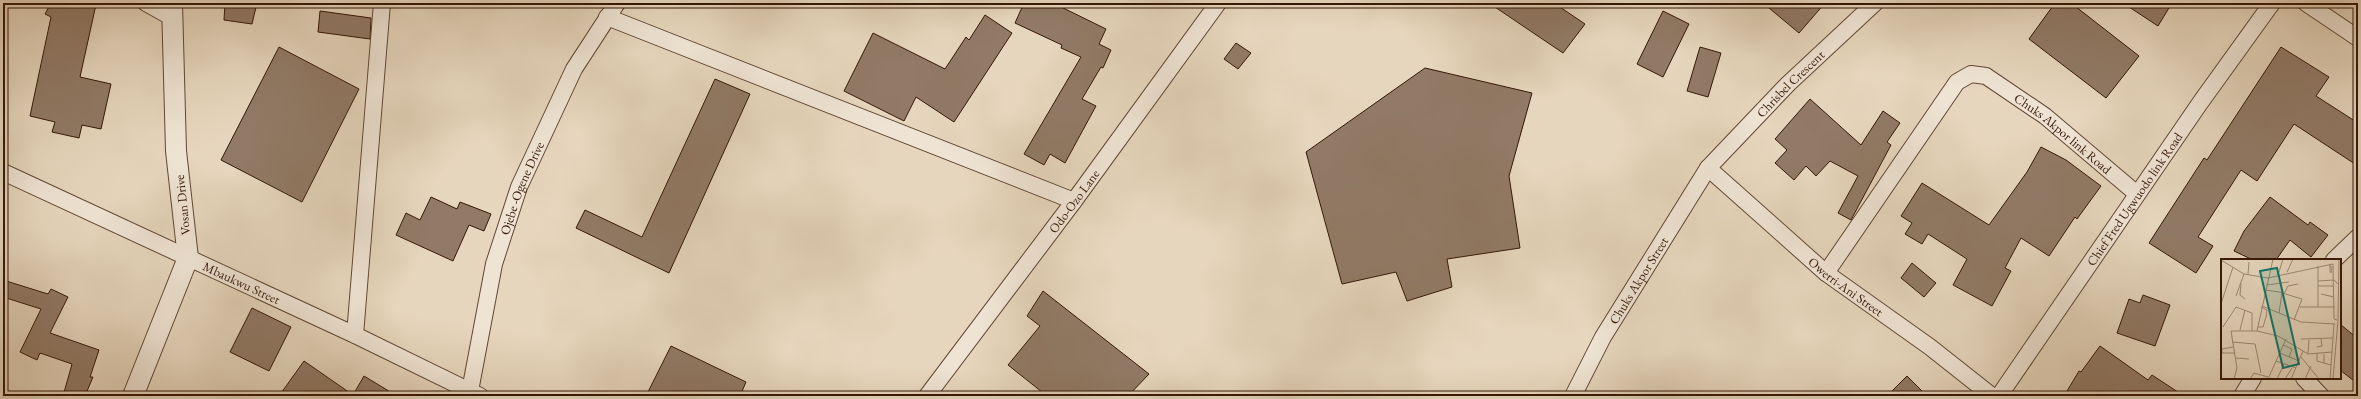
<svg xmlns="http://www.w3.org/2000/svg" width="2361" height="399" font-family="'EB Garamond',serif">
	<style>
		.building { fill: #917a66; stroke: #351707 }
		.lines { fill: none; stroke-linecap: round; stroke-linejoin: round }
		.minor-casing { stroke: #614734; stroke-width: 18 }
		.tertiary-casing { stroke: #614734; stroke-width: 22 }
		.minor { stroke: #efe4d4; stroke-width: 16 }
		.tertiary { stroke: #efe4d4; stroke-width: 20 }
		.labels { text-anchor: middle; stroke-width: 3.5; stroke-linejoin: round; paint-order: stroke }
		.street-label { font-size: 13px; fill: #351707; stroke: #efe4d4 }
		.inset-road { fill: none; stroke: #9f8a74; stroke-width: 1 }
		.view { fill: #0f766e; fill-opacity: 0.15; stroke: #0f766e; stroke-width: 2 }
		.inset-edge { fill: none; stroke: #351707; stroke-width: 2 }
	</style>
	<rect width="100%" height="100%" fill="#e6d6bd"/>
	<filter id="stains"><feTurbulence type="fractalNoise" baseFrequency=".005" numOctaves="4"/><feColorMatrix values="0 0 0 0 .2 0 0 0 0 .09 0 0 0 0 .02 0 0 0 .5 -.17"/></filter>
	<radialGradient id="worn" r=".72"><stop offset=".6" stop-color="#630" stop-opacity="0"/><stop offset="1" stop-color="#630" stop-opacity=".3"/></radialGradient>
	<path class="building" d="M 51,3 L 99,3 L 95,9 L 80,77 L 111,84 L 101,129 L 82,125 L 79,138 L 52,132 L 55,122 L 30,116 L 51,17 L 45,14 Z
		M 225,3 L 257,3 L 252,24 L 224,20 Z
		M 1024,3 L 1053,3 L 1106,29 L 1099,44 L 1111,50 L 1103,68 L 1101,67 L 1082,99 L 1096,106 L 1065,163 L 1050,154 L 1044,165 L 1024,154 L 1081,57 L 1061,48 L 1062,45 L 1015,23 Z
		M 1489,3 L 1554,3 L 1585,24 L 1563,53 Z
		M 1763,3 L 1825,3 L 1799,33 Z
		M 2055,3 L 2071,3 L 2139,56 L 2106,98 L 2029,39 Z
		M 2123,3 L 2172,3 L 2158,26 Z
		M 320,11 L 371,18 L 370,39 L 318,32 Z
		M 1663,11 L 1689,24 L 1663,77 L 1637,64 Z
		M 985,15 L 1012,33 L 954,122 L 916,97 L 904,121 L 844,91 L 873,33 L 945,69 L 966,37 L 969,40 Z
		M 1236,43 L 1251,53 L 1238,69 L 1224,59 Z
		M 279,47 L 359,89 L 302,202 L 221,160 Z
		M 1700,47 L 1721,53 L 1708,97 L 1687,91 Z
		M 2281,47 L 2329,77 L 2316,96 L 2358,123 L 2358,166 L 2294,124 L 2257,181 L 2241,170 L 2198,237 L 2213,246 L 2196,273 L 2149,243 L 2204,158 L 2207,160 Z
		M 1425,68 L 1532,93 L 1509,176 L 1520,248 L 1447,259 L 1452,287 L 1407,301 L 1396,272 L 1342,284 L 1306,152 Z
		M 715,79 L 750,94 L 669,273 L 576,228 L 585,210 L 642,237 Z
		M 1810,99 L 1861,145 L 1883,111 L 1900,123 L 1887,142 L 1891,145 L 1851,220 L 1838,213 L 1858,176 L 1830,161 L 1816,176 L 1806,166 L 1794,180 L 1775,163 L 1787,150 L 1775,139 Z
		M 2041,147 L 2066,160 L 2101,186 L 2077,219 L 2075,217 L 2049,256 L 2021,238 L 2005,268 L 2011,271 L 1992,306 L 1953,285 L 1967,259 L 1928,234 L 1922,244 L 1905,234 L 1912,223 L 1901,216 L 1922,183 L 1989,225 L 2027,172 Z
		M 431,197 L 457,209 L 460,202 L 491,214 L 484,231 L 469,225 L 453,261 L 396,235 L 406,213 L 420,220 Z
		M 2270,197 L 2308,225 L 2310,222 L 2328,235 L 2311,257 L 2290,240 L 2276,260 L 2253,260 L 2234,251 L 2244,231 Z
		M 1912,263 L 1936,283 L 1924,297 L 1901,278 Z
		M 3,280 L 48,294 L 51,289 L 68,297 L 50,333 L 99,350 L 90,377 L 93,377 L 85,396 L 63,396 L 72,364 L 40,353 L 37,360 L 20,352 L 41,309 L 3,297 Z
		M 1043,291 L 1149,374 L 1128,396 L 1047,396 L 1008,365 L 1040,326 L 1027,316 Z
		M 2143,295 L 2170,305 L 2155,346 L 2117,333 L 2129,299 L 2140,303 Z
		M 252,308 L 291,327 L 269,371 L 230,352 Z
		M 2340,324 L 2358,339 L 2358,384 L 2340,370 Z
		M 671,346 L 746,382 L 740,396 L 646,396 Z
		M 2100,346 L 2148,380 L 2152,375 L 2184,396 L 2064,396 L 2079,371 L 2081,372 Z
		M 304,361 L 353,395 L 364,376 L 397,396 L 279,396 Z
		M 1907,376 L 1927,396 L 1887,396 Z"/>
	<g class="lines">
		<g class="minor-casing">
			<g id="minor">
				<path d="M 146,3 L 171,17"/>
				<path d="M 2306,3 L 2358,38"/>
				<path d="M 607,17 L 1074,201"/>
				<path id="s1" d="M 1708,168 L 1826,273 L 1930,347 L 1992,396"/>
				<path id="s2" d="M 3,172 L 355,335 L 480,396"/>
				<path d="M 2334,260 L 2358,237"/>
				<path id="s3" d="M 1826,273 L 1957,82 L 1971,74 L 1986,76 L 2045,116 L 2137,194"/>
				<path d="M 355,335 L 382,3"/>
				<path d="M 2304,378 L 2321,396"/>
				<path id="s4" d="M 470,391 L 494,264 L 519,187 L 574,69 L 617,3"/>
				<path id="s5" d="M 927,396 L 1074,201 L 1218,3"/>
				<path id="s6" d="M 1573,396 L 1603,337 L 1708,168 L 1788,84 L 1875,3"/>
				<path id="s7" d="M 1999,396 L 2200,103 L 2272,3"/>
				<path d="M 2242,396 L 2253,378"/>
			</g>
		</g>
		<g class="tertiary-casing">
			<path id="tertiary" d="M 133,396 L 188,258 L 176,151 L 172,3"/>
		</g>
		<use href="#minor" class="minor"/>
		<use href="#tertiary" class="tertiary"/>
	</g>
	<g class="labels">
		<g class="street-label">
			<text dy="5" stroke="none"><textPath href="#s6" startOffset="383">Chrisbel Crescent</textPath></text>
			<text dy="5" stroke="none"><textPath href="#s3" startOffset="359">Chuks Akpor link Road</textPath></text>
			<text dy="5" stroke="none"><textPath href="#s4" startOffset="210">Ojebe -Ogene Drive</textPath></text>
			<text dy="5" stroke="none"><textPath href="#s7" startOffset="239">Chief Fred Ugwuodo link Road</textPath></text>
			<text dy="5" stroke="none"><textPath href="#s5" startOffset="244">Odo-Ozo Lane</textPath></text>
			<text transform="translate(182 205) rotate(-96)" y="5">Vosan Drive</text>
			<text dy="5" stroke="none"><textPath href="#s6" startOffset="133">Chuks Akpor Street</textPath></text>
			<text dy="5" stroke="none"><textPath href="#s2" startOffset="263">Mbaukwu Street</textPath></text>
			<text dy="5" stroke="none"><textPath href="#s1" startOffset="182">Owerri-Ani Street</textPath></text>
		</g>
	</g>
	<g transform="translate(2221 259)">
		<rect width="120" height="120" fill="#e6d6bd"/>
		<path class="inset-road" d="M 0,1 L 23,15 L 47,19 L 112,5 L 113,60 L 116,61M 109,5 L 109,13 L 110,14 L 111,8 L 109,7M 97,7 L 97,47M 66,13 L 72,0M 27,15 L 28,3M 57,16 L 62,0M 97,22 L 113,21 L 117,25M 20,24 L 19,36 L 24,40M 45,26 L 68,23M 97,27 L 113,27M 44,31 L 58,33 L 81,40 L 73,61M 63,35 L 67,27 L 77,25M 100,35 L 113,38M 15,37 L 23,15M 0,45 L 12,8M 41,47 L 80,63 L 114,65M 79,48 L 114,48M 58,54 L 61,34M 2,68 L 15,48 L 31,54 L 31,72M 36,68 L 42,68 L 45,58 L 46,51 L 40,48M 19,71 L 24,51M 10,72 L 36,72 L 57,77 L 87,95 L 111,93M 10,72 L 16,109 L 13,120M 36,72 L 52,0M 80,80 L 112,79M 11,83 L 34,85 L 40,114M 62,86 L 71,90 L 68,98M 12,88 L 1,90 L 1,94 L 14,94M 96,88 L 101,87 L 100,80M 59,94 L 78,102M 87,95 L 88,81M 96,95 L 96,102 L 103,104M 103,95 L 103,104 L 110,106M 80,98 L 98,120M 15,99 L 28,100M 55,102 L 75,109M 29,120 L 33,114 L 47,118M 47,120 L 65,80M 56,120 L 63,105M 64,120 L 71,109M 70,120 L 82,92M 84,120 L 90,107M 109,120 L 113,65M 112,120 L 117,61 L 118,0"/>
		<path class="view" d="M 56,9 L 78,105 L 62,109 L 39,12 Z"/>
		<rect width="120" height="120" class="inset-edge"/>
	</g>
	<rect width="2361" height="399" fill="none" stroke="#e6d6bd" stroke-width="16"/>
	<rect x="4" y="4" width="2353" height="391" fill="none" stroke="#351707" stroke-width="2"/>
	<rect x="8" y="8" width="2345" height="383" fill="none" stroke="#351707"/>
	<rect width="100%" height="100%" filter="url(#stains)"/>
	<rect width="100%" height="100%" fill="url(#worn)"/>
</svg>
